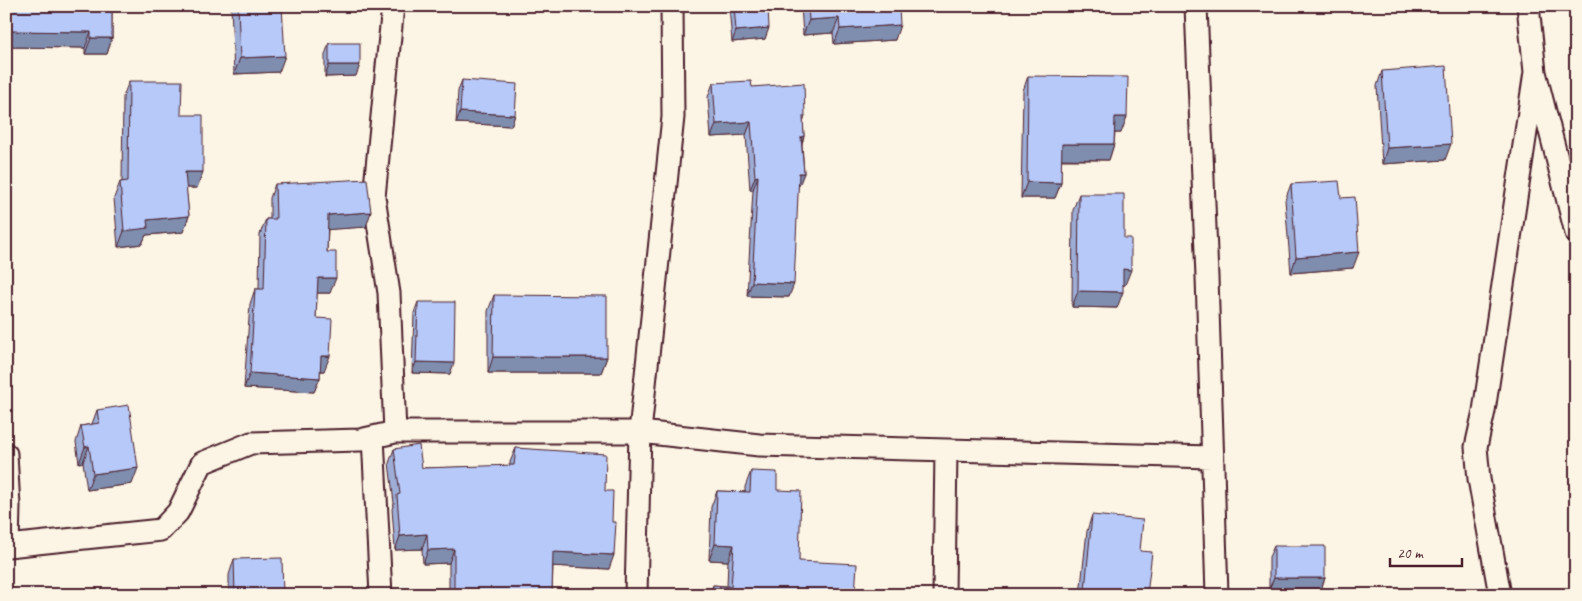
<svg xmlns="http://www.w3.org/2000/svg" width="1582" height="601" font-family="Caveat,sans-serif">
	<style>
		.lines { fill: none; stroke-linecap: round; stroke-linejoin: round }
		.minor-casing { stroke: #4a1f2b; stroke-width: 25 }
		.minor { stroke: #fcf5e5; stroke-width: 21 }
		.wall { fill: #9dadd6; stroke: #4a1f2b }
		.shaded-wall { fill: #7f8dae; stroke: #4a1f2b }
		.building { fill: #b6c9f9; stroke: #4a1f2b }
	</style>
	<rect width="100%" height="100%" fill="#fcf5e5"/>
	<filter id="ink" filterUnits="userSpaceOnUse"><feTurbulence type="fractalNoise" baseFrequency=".02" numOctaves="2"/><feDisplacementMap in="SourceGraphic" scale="10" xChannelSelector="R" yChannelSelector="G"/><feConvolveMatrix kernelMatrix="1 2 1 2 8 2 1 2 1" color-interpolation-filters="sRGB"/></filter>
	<g filter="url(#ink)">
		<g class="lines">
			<g class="minor-casing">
				<path id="minor" d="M 393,6 L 374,197 L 389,293 L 395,432
					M 1196,6 L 1207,277 L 1217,595
					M 1528,6 L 1535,72 L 1576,233
					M 373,437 L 381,595
					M 6,454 L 9,506 L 8,546 L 6,546
					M 8,546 L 161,530 L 178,512 L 202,463 L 251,443 L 360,440 L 395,432 L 640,432 L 759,445 L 1212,457
					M 636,595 L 640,432 L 673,117 L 672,6
					M 944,595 L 946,450
					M 1500,595 L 1479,479 L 1476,447 L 1484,411 L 1535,72"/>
			</g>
			<use href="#minor" class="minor"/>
		</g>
		<path class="wall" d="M 6,6 L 112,6 L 112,38 L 107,54 L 85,54 L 85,48 L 6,47 Z
			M 231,6 L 282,6 L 279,72 L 234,74 Z
			M 729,6 L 768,6 L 765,39 L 732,42 Z
			M 801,6 L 899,6 L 895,40 L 834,44 L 833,33 L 803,35 Z
			M 329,43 L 356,76 L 325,77 L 325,55 Z
			M 1382,71 L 1445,160 L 1382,164 L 1377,86 Z
			M 1028,76 L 1121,133 L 1115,133 L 1114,144 L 1109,160 L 1061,160 L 1061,183 L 1055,198 L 1021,198 L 1023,91 Z
			M 462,80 L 515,115 L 511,126 L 456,123 L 458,91 Z
			M 129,81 L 181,115 L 197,188 L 186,188 L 189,216 L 183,232 L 146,235 L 142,244 L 118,247 L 114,198 L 120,182 L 122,182 L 123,97 Z
			M 713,83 L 752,87 L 805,116 L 803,122 L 804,136 L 802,144 L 804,173 L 798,186 L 789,297 L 747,296 L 753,190 L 750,190 L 746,135 L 711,137 L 708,97 Z
			M 275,184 L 366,227 L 328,229 L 327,252 L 330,293 L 317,293 L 316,318 L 324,371 L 320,371 L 320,378 L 314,392 L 244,388 L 250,304 L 255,289 L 259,289 L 260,234 L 266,219 L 270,219 L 270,198 Z
			M 1291,184 L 1341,198 L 1353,268 L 1291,273 L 1285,200 Z
			M 1079,194 L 1124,238 L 1125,285 L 1123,285 L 1117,308 L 1072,307 L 1073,210 Z
			M 494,295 L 607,357 L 601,373 L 488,373 L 488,311 Z
			M 418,302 L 450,374 L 412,373 L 414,313 Z
			M 97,410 L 132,484 L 87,490 L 83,462 L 79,463 L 76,442 L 81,426 L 92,424 Z
			M 516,448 L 605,491 L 609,569 L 553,566 L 552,595 L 449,595 L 449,563 L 423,564 L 422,549 L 395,550 L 392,509 L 394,503 L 389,463 L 394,449 L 422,468 L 510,466 L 510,462 Z
			M 751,471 L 777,490 L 799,561 L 855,595 L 709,595 L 713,585 L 727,586 L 728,561 L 709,560 L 711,507 L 717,491 L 745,492 L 745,487 Z
			M 1092,515 L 1140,551 L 1147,595 L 1080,595 L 1087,531 Z
			M 1274,546 L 1325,578 L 1321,589 L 1269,589 L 1269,557 Z
			M 234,559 L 283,595 L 229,595 L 229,575 Z"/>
		<path class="shaded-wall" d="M 839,18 L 833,33 L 803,35 L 809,20 Z
			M 900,25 L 895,40 L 834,44 L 840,29 Z
			M 769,28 L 765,39 L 732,42 L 736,31 Z
			M 11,31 L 91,32 L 85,48 L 6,47 L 6,44 Z
			M 91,38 L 112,38 L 107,54 L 85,54 Z
			M 285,56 L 279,72 L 234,74 L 240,58 Z
			M 329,65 L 360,65 L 356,76 L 325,77 Z
			M 460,112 L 515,115 L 511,126 L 456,123 Z
			M 1115,117 L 1127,117 L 1121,133 L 1109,133 Z
			M 751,122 L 746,135 L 711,137 L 716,124 Z
			M 804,136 L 800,150 L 801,137 Z
			M 1062,144 L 1114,144 L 1109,160 L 1056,159 Z
			M 1451,144 L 1445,160 L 1382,164 L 1387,148 Z
			M 185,172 L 203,172 L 197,188 L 179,188 Z
			M 799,173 L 804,173 L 799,186 L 794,187 Z
			M 758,176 L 753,190 L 750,190 L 755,177 Z
			M 1027,182 L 1061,183 L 1055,198 L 1021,198 Z
			M 371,212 L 366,227 L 323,230 L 328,215 Z
			M 189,216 L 183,232 L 146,235 L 142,244 L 118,247 L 124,231 L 147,220 Z
			M 1359,252 L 1353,268 L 1291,273 L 1296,257 Z
			M 1123,269 L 1131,270 L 1125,285 L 1117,285 Z
			M 318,278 L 336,278 L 330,293 L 312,293 Z
			M 752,282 L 794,284 L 789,297 L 747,296 Z
			M 1078,291 L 1123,292 L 1117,308 L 1072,307 Z
			M 321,356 L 330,356 L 324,371 L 315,371 Z
			M 493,357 L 607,357 L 601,373 L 488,373 Z
			M 416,362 L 454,363 L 450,374 L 412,373 Z
			M 250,373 L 320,378 L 314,392 L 244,388 Z
			M 89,446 L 83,462 L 79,463 L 85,447 Z
			M 138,468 L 132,484 L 87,490 L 93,474 Z
			M 427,534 L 422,549 L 395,550 L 400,536 Z
			M 715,544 L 734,545 L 728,561 L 709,560 Z
			M 454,549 L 449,563 L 423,564 L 428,550 Z
			M 553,552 L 614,555 L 609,569 L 548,566 Z
			M 1274,578 L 1325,578 L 1321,589 L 1269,589 Z
			M 1085,590 L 1136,595 L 1083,595 Z"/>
		<path class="building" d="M 10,6 L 112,6 L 112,38 L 91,38 L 91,32 L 11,31 Z
			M 238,6 L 282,6 L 285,56 L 240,58 Z
			M 734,6 L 768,6 L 769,28 L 736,31 Z
			M 808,6 L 899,6 L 900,25 L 840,29 L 839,18 L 809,20 Z
			M 329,43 L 360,43 L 360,65 L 329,65 Z
			M 1446,66 L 1451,144 L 1387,148 L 1382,71 Z
			M 1028,76 L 1128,77 L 1127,117 L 1115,117 L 1114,144 L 1062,144 L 1061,183 L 1027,182 Z
			M 462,80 L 517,84 L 515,115 L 460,112 Z
			M 129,81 L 182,81 L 181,115 L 203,115 L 203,172 L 185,172 L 189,216 L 147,220 L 148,228 L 124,231 L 120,182 L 128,181 Z
			M 751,81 L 752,87 L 804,83 L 805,116 L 803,116 L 804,136 L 801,137 L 804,173 L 799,173 L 794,284 L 752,282 L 758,176 L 755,177 L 751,122 L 716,124 L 713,83 Z
			M 367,179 L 371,212 L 328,215 L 327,252 L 336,252 L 336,278 L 318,278 L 316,318 L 332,319 L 330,356 L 321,356 L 320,378 L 250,373 L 255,289 L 264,289 L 266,219 L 276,219 L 275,184 Z
			M 1339,181 L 1341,198 L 1355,197 L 1359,252 L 1296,257 L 1291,184 Z
			M 1079,194 L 1124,194 L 1124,238 L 1131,238 L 1131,270 L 1123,269 L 1123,292 L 1078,291 Z
			M 494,295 L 607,296 L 607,357 L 493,357 Z
			M 418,302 L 455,302 L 454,363 L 416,362 Z
			M 129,405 L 138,468 L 93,474 L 89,446 L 85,447 L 81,426 L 99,423 L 97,410 Z
			M 419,445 L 422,468 L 514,465 L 516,448 L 606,454 L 605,491 L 613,491 L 612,522 L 616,522 L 614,555 L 553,552 L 552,595 L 454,595 L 454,549 L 428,550 L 427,534 L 400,536 L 397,495 L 400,494 L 394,449 Z
			M 751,471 L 777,472 L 777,490 L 801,491 L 799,561 L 857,564 L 855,595 L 712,595 L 713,585 L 731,587 L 734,545 L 715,544 L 717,491 L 750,492 Z
			M 1092,515 L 1143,520 L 1140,551 L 1152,552 L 1147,595 L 1136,595 L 1085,590 Z
			M 1274,546 L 1325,546 L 1325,578 L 1274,578 Z
			M 282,558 L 283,595 L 235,595 L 234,559 Z"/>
	</g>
	<rect width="1582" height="601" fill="none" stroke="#fcf5e5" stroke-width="25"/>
	<rect x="12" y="12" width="1557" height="576" fill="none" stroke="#4a1f2b" stroke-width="2" filter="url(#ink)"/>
	<path d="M1390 558v8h72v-8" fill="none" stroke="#4a1f2b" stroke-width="2.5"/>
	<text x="1397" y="558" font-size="15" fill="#4a1f2b" stroke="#fcf5e5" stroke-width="4" paint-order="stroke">20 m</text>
</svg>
